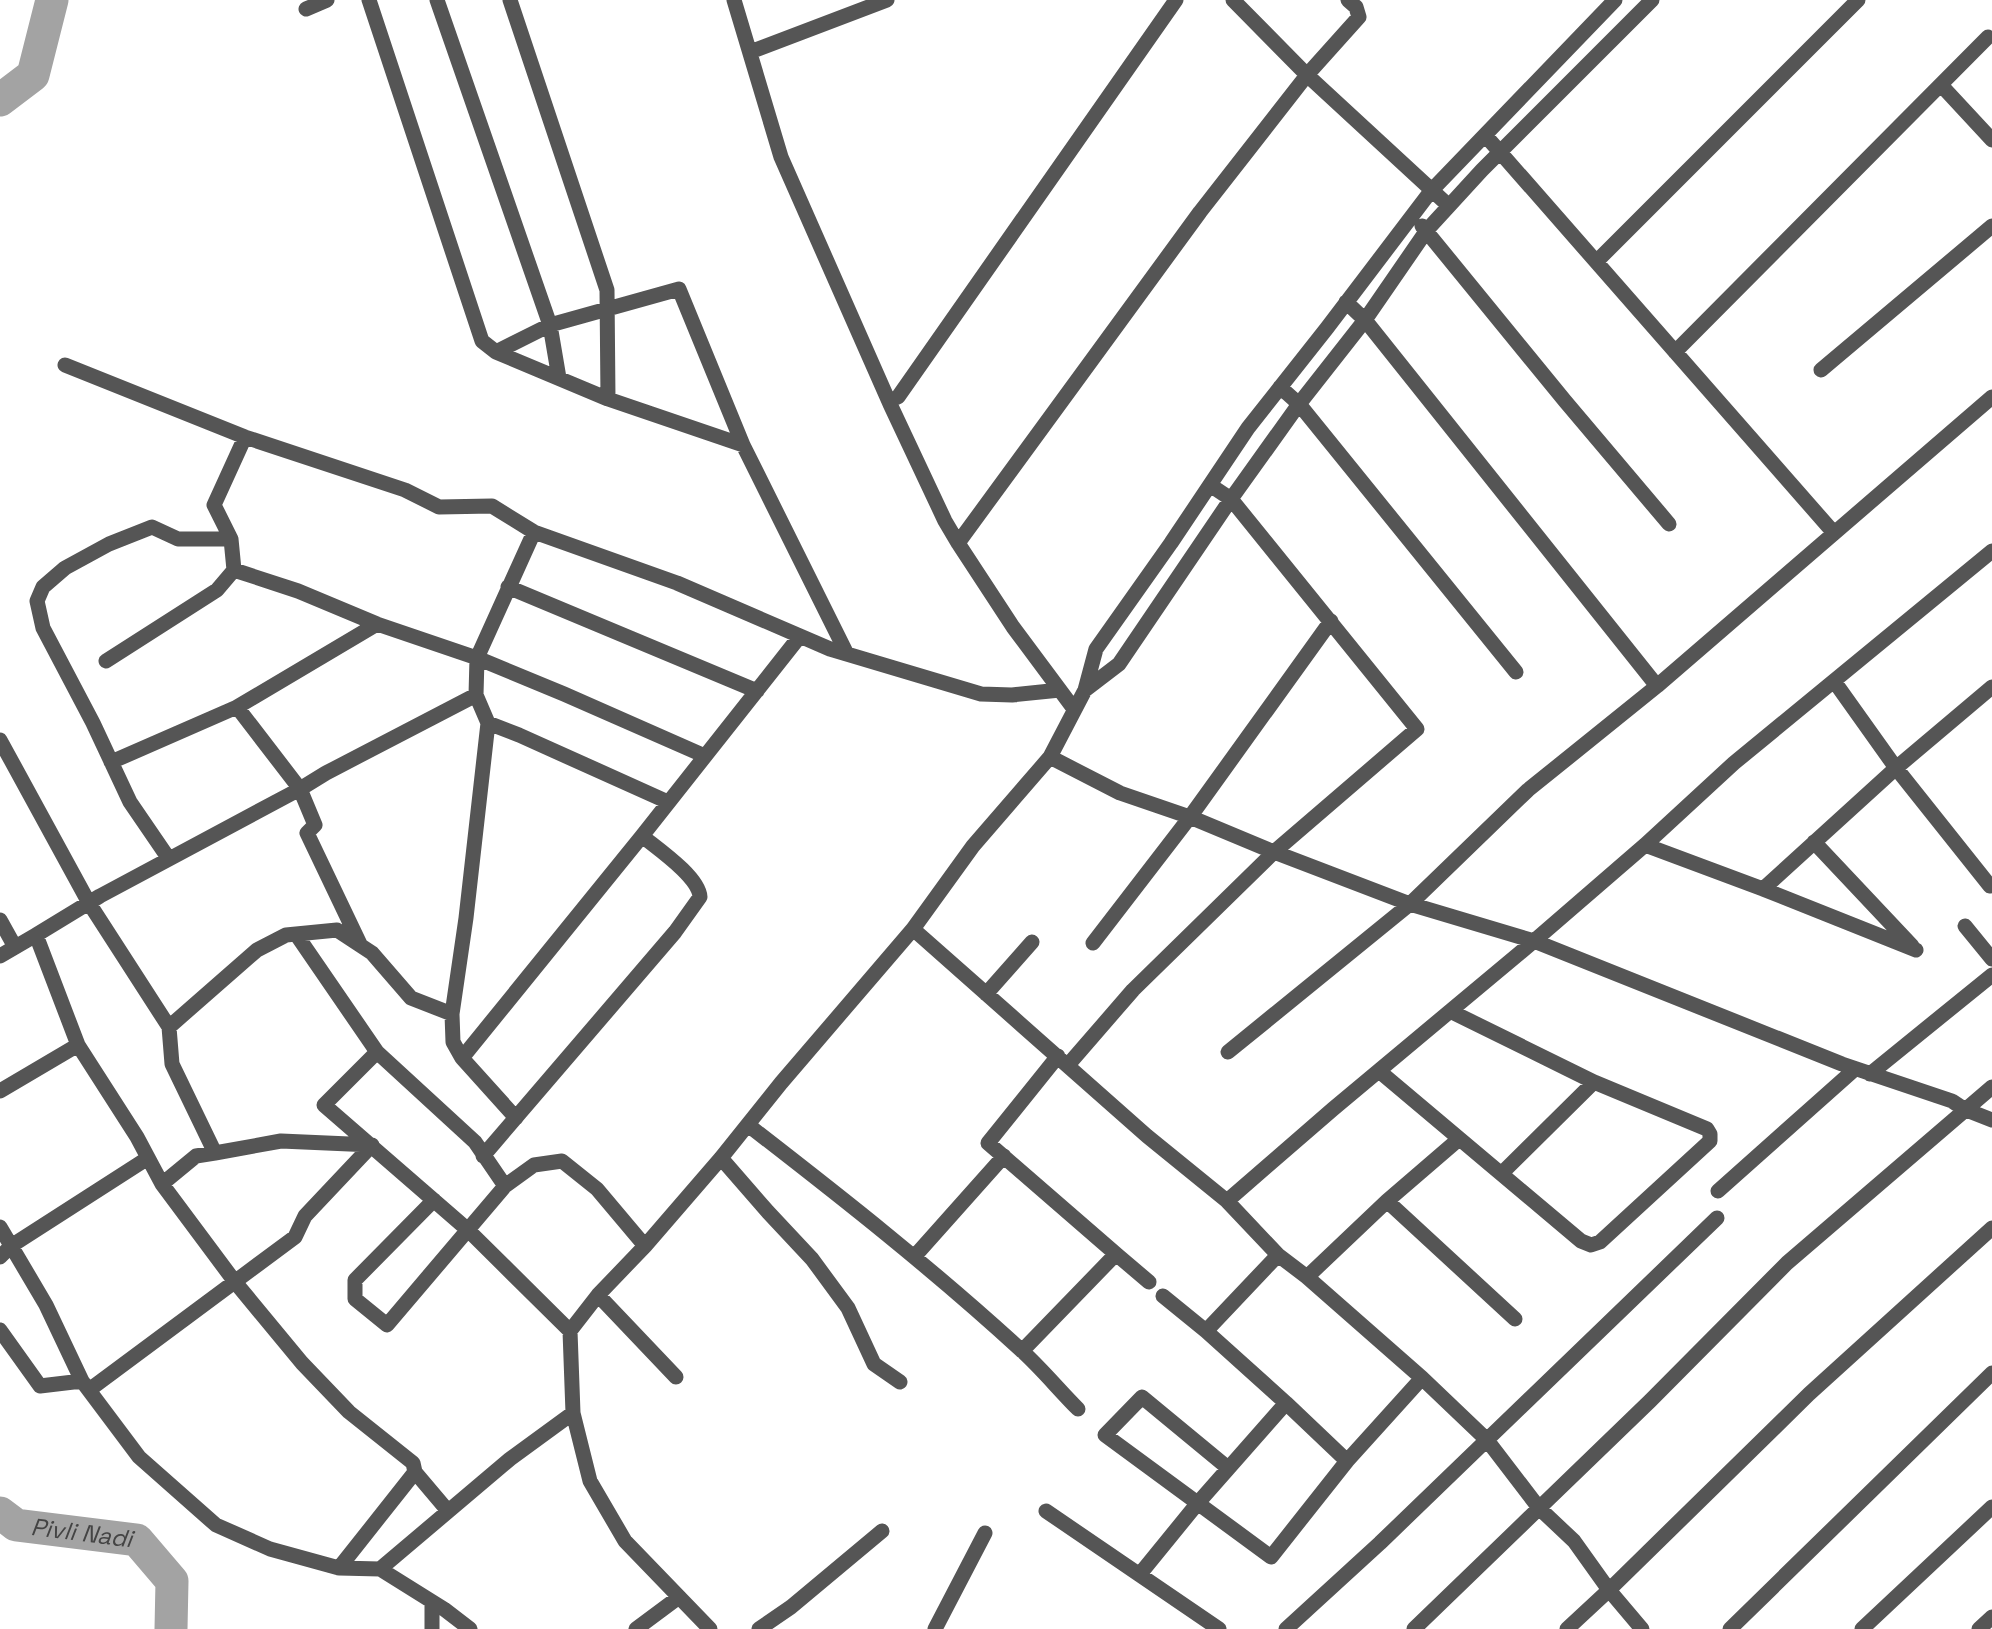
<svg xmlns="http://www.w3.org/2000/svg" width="1992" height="1629" font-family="'Space Grotesk',sans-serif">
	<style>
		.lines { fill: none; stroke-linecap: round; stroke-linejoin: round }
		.river { stroke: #a3a3a3; stroke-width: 33 }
		.minor { stroke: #555; stroke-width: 15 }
		.labels { text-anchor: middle; stroke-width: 6; stroke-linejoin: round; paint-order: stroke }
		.water-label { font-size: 24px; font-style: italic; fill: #444; stroke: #fff }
	</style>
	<rect width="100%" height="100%" fill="#fff"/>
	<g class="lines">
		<g class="river">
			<path d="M 0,100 L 33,75 L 52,0"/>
			<path id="s1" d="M 0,1513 L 16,1525 L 137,1540 L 172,1581 L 171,1629"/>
		</g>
		<path class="minor" d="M 369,0 L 482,341 L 496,352 L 608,399 L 743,445 L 847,654
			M 437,0 L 550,325 L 559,378
			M 510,0 L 607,290 L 608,399
			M 734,0 L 781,157 L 890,404 L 945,521 L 958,543 L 1013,627 L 1074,709
			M 1233,0 L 1307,75 L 1449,206
			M 306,9 L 327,0
			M 750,52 L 887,0
			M 1941,85 L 1992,140
			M 1485,135 L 1834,533
			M 1422,226 L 1565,401 L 1669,524
			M 1597,261 L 1858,0
			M 1346,302 L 1365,320 L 1657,686
			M 496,352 L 550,325 L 679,289 L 743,445
			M 1675,352 L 1988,37
			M 65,365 L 245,437 L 405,490 L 439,507 L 492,506 L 534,532 L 677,583 L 830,649 L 981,694 L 1012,695 L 1060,690
			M 1821,370 L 1992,226
			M 1280,387 L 1299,404 L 1516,672
			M 898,397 L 1176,0
			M 958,543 L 1200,212 L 1307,75 L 1359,17 L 1356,7 L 1348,0
			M 234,570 L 298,591 L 377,624 L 477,658 L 564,694 L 705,756
			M 508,587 L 757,691
			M 106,661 L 217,590 L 234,570 L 231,539 L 214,505 L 245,437
			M 1834,681 L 1896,768 L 1990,886
			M 1085,690 L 1119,664 L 1231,499 L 1299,404 L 1365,320 L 1427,230 L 1482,170 L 1652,0
			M 476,695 L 477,658 L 534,532
			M 237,707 L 377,624
			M 0,740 L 89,903 L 169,1027 L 257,950 L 286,935 L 337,930 L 372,953 L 411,998 L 452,1014
			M 1050,757 L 1120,793 L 1190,817 L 1274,852 L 1410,904 L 1534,941 L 1842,1064 L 1952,1101 L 1964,1109 L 1992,1120
			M 111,762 L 237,707 L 300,789 L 315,825 L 307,833 L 360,944
			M 668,802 L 519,735 L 488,723 L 466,918 L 452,1014 L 453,1042 L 462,1058 L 642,836 L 800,636
			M 1814,842 L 1912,946
			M 1645,845 L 1763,889 L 1896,768 L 1992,687
			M 169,859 L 130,802 L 93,723 L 43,628 L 37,601 L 43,587 L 65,568 L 109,544 L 152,527 L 178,539 L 231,539
			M 1763,889 L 1916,950
			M 0,920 L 15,947
			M 1965,926 L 1992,959
			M 296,934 L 377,1052 L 324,1105 L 468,1230 L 570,1331
			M 1093,943 L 1190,817 L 1331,621
			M 0,956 L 36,935
			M 986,994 L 1032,942
			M 169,1027 L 172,1064 L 215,1153
			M 377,1052 L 475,1142 L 505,1186 L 387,1325 L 355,1299 L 355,1280 L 434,1200
			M 1228,1052 L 1410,904 L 1528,790 L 1657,686 L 1992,397
			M 1058,1056 L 988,1143 L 1116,1254
			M 462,1058 L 516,1118
			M 1068,1065 L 1133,990 L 1274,852 L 1417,729 L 1231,499 L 1210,485
			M 1379,1071 L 1581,1241 L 1591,1245 L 1600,1242 L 1710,1141 L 1710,1134 L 1707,1129 L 1594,1082 L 1452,1012
			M 1870,1074 L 1992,975
			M 0,1091 L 78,1045
			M 748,1125 C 841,1197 934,1270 1021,1350 C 1041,1368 1059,1390 1078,1409
			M 483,1156 L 675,932 L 700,897 C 699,877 658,849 642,836
			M 721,1158 L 768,1212 L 812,1259 L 848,1308 L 874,1364 L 900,1382
			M 1502,1173 L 1594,1082
			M 162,1184 L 196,1156 L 215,1153 L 281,1141 L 372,1145
			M 505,1186 L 534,1165 L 562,1161 L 597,1189 L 645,1246
			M 1718,1191 L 1855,1069
			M 1227,1201 L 1147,1136 L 913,929 L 973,846 L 1050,757 L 1085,690 L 1096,649 L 1171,543 L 1248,428 L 1327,328 L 1431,191 L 1615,0
			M 1387,1201 L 1459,1139
			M 0,1227 L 46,1305 L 82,1381 L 139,1457 L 216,1525 L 270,1549 L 339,1568 L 380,1569 L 510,1459 L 573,1413
			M 0,1257 L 11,1246 L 148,1158
			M 914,1257 L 1004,1156
			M 1307,1277 L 1387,1201 L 1515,1319
			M 598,1295 L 676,1377
			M 1163,1296 L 1206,1331
			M 0,1330 L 40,1386 L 82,1381
			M 1022,1351 L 1116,1254 L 1149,1282
			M 89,1390 L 295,1237 L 305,1216 L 372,1145
			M 1286,1403 L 1347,1461 L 1422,1378
			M 1228,1468 L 1142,1397 L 1105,1435 L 1271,1557 L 1347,1461
			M 415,1472 L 448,1511
			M 1046,1511 L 1219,1629
			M 339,1568 L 415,1472 L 413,1463 L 349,1412 L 302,1363 L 235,1282 L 162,1184 L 137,1137 L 78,1045 L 36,935 L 100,896 L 300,789 L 326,773 L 476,695 L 488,723
			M 380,1569 L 444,1609 L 470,1629
			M 1140,1574 L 1197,1504 L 1286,1403 L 1206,1331 L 1278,1255
			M 432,1602 L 432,1629
			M 636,1629 L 679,1597
			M 710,1629 L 625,1541 L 590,1481 L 573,1413 L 570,1331 L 598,1295 L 645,1246 L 721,1158 L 781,1083 L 913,929
			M 759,1629 L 791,1607 L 882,1531
			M 935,1629 L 985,1533
			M 1286,1629 L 1380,1543 L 1717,1218
			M 1414,1629 L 1650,1401 L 1787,1263 L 1992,1087
			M 1567,1629 L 1609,1590 L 1809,1394 L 1992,1228
			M 1642,1629 L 1609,1590 L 1574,1541 L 1539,1508 L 1487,1440 L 1422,1378 L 1307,1277 L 1278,1255 L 1227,1201 L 1333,1109 L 1534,941 L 1645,845 L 1734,763 L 1992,551
			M 1730,1629 L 1992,1373
			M 1862,1629 L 1992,1507
			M 1979,1629 L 1992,1617"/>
	</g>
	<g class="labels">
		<g class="water-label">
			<text dy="8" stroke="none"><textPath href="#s1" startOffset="86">Pivli Nadi</textPath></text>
		</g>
	</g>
</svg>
